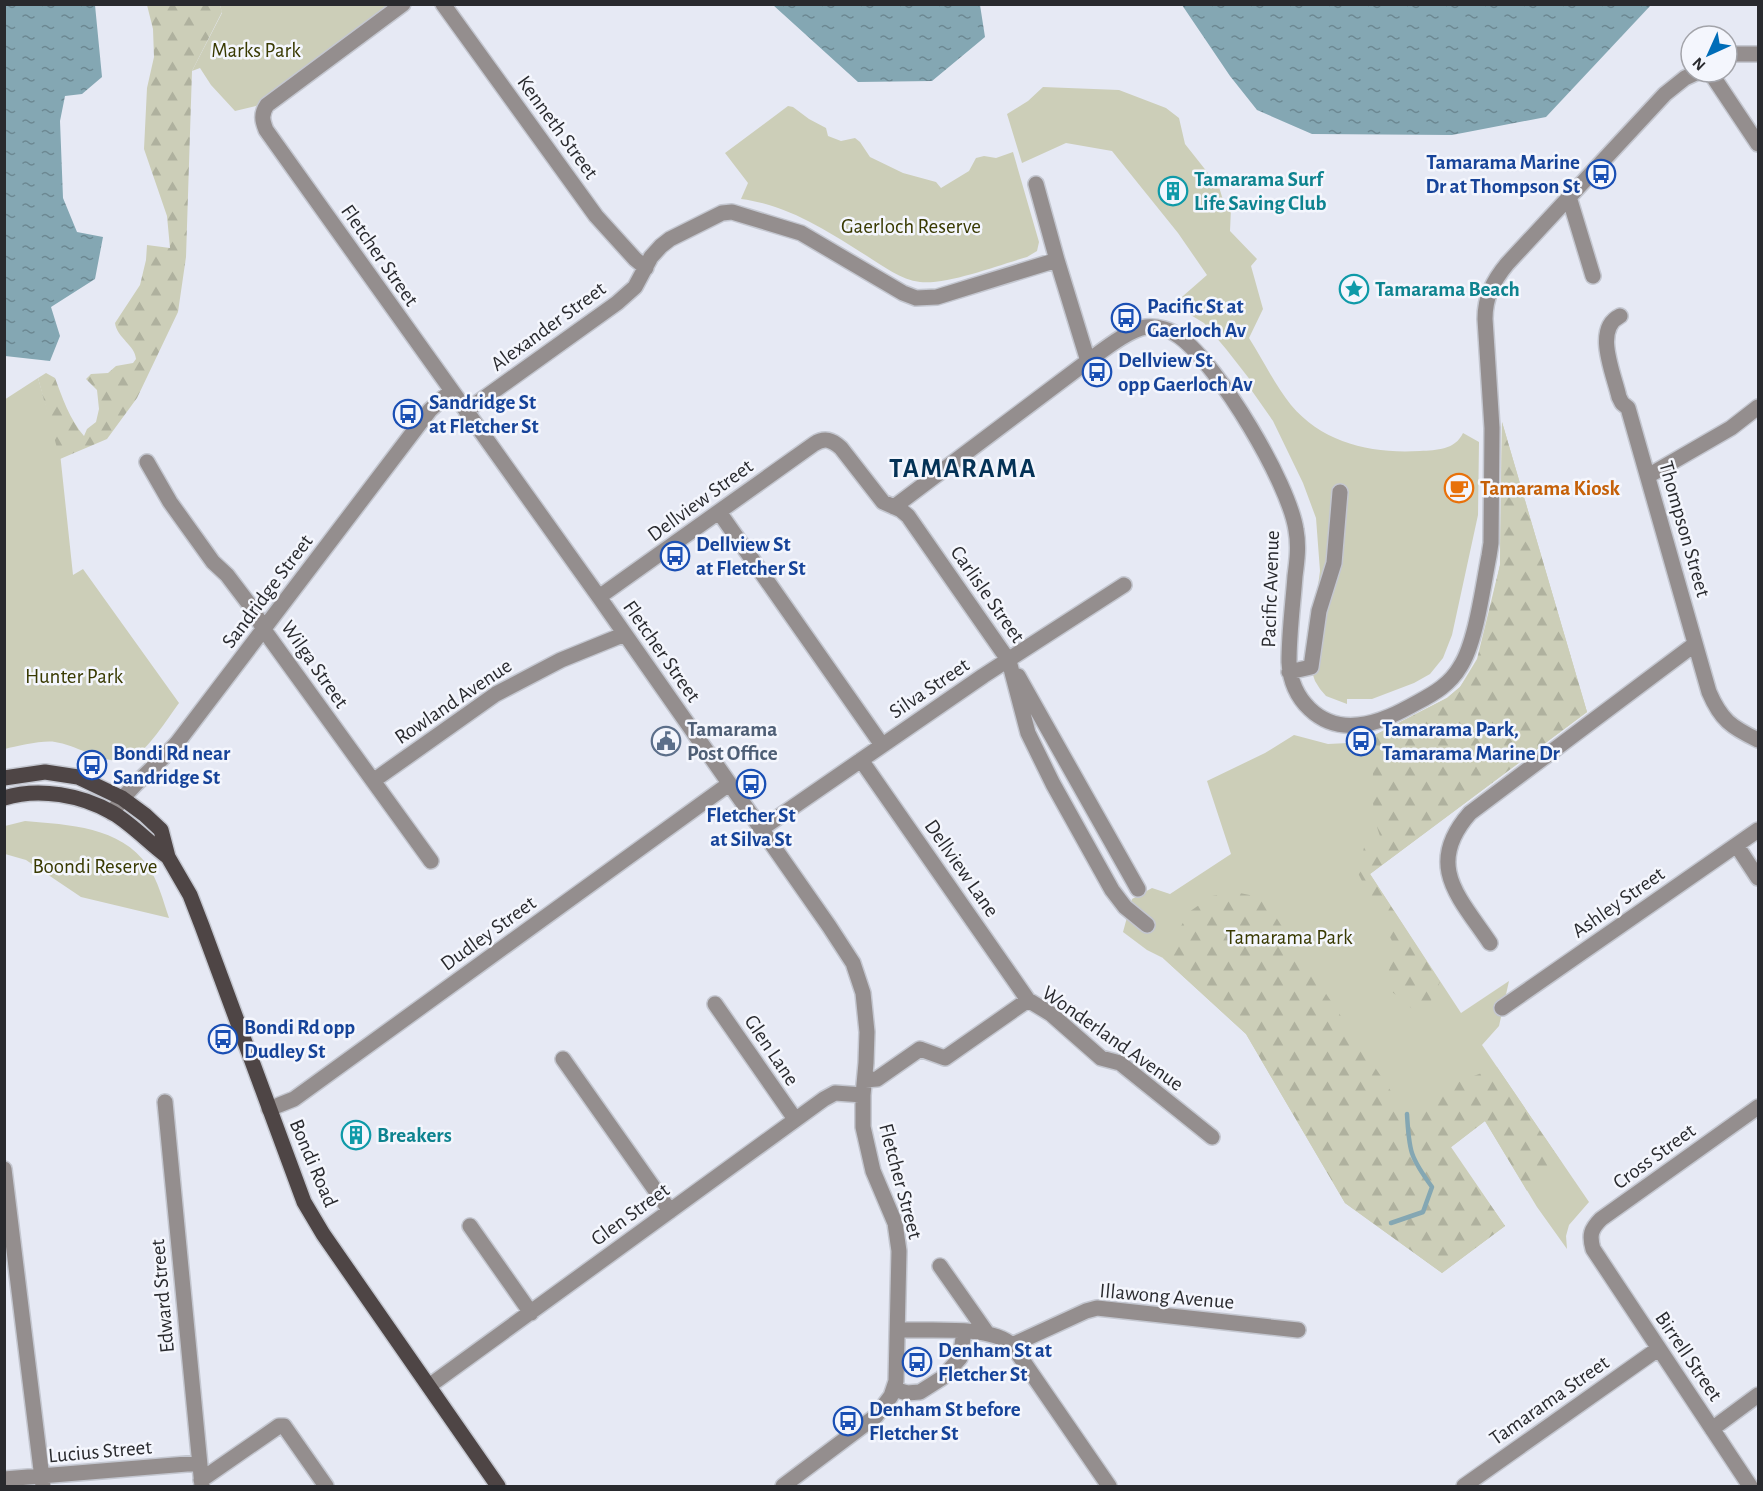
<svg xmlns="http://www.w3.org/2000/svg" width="1763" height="1491" font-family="'Alegreya Sans',sans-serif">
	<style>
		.green { fill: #ccceb8 }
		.forest { fill: url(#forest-firs) }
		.water { fill: url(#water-ripples) }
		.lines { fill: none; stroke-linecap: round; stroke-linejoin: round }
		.stream { stroke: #84a7b3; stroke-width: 4.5 }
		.minor-casing { stroke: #c4c7d0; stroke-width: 18 }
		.major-casing { stroke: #c4c7d0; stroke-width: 18 }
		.minor { stroke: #948e8e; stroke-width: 15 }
		.major { stroke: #4e4545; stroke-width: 15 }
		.labels { text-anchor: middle; stroke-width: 5; stroke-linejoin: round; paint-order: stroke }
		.park-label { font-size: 21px; fill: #393a02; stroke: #f4f6fd }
		.street-label { font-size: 21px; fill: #292a2e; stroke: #f4f6fd }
		.transit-label { font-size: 21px; font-weight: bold; fill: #164399; stroke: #f4f6fd; text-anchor: start }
		.culture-label { font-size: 21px; font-weight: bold; fill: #0d838f; stroke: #f4f6fd; text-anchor: start }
		.food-label { font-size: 21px; font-weight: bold; fill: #c56008; stroke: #f4f6fd; text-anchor: start }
		.service-label { font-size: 21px; font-weight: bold; fill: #4e5e75; stroke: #f4f6fd; text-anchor: start }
		.district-label { font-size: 27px; font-weight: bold; letter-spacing: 1.5px; fill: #043256; stroke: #f4f6fd }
	</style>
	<defs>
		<pattern id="forest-firs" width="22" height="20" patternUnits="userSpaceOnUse" patternTransform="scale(1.5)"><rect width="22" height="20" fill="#ccceb8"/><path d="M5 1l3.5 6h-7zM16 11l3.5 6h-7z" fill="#afb19e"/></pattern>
		<pattern id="water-ripples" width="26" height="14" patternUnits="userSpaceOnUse" patternTransform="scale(1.5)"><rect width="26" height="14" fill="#84a7b3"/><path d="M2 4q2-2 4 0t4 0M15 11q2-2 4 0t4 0" fill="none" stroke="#6c8892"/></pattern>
	</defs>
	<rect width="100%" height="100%" fill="#e6e9f4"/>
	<path class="green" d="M 220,5 L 391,5 L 256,106 L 235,111 L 211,85 L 200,68 L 192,71 L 222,13 Z
		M 1043,87 L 1119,90 L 1166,108 L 1179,118 L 1185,144 L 1219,187 L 1223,200 L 1231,208 L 1230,231 L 1257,259 L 1251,266 L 1263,309 L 1249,338 C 1263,360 1275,385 1291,405 C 1323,443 1371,454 1420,451 C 1437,450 1455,450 1463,433 L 1479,442 L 1478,515 L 1452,635 L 1443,658 L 1430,674 L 1414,683 L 1372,699 L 1347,699 L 1347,704 L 1326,696 L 1320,689 L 1315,681 L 1308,660 L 1320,571 L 1316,518 L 1303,483 L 1273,421 L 1252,391 L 1251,381 L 1226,349 L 1204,323 L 1189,314 L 1167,310 L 1207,275 L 1178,233 L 1112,151 L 1066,143 L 1022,163 L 1007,114 L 1028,101 Z
		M 788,106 L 793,107 L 809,119 L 826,128 L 828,136 L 841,141 L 855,138 L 860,142 L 870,157 L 903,173 L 936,182 L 941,188 L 969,171 L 976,158 L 984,156 L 996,158 L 1013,152 L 1039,242 L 1037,251 L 1027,257 C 999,265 947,285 920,282 C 901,280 883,266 867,256 C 827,231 788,205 741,199 L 748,183 L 725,153 Z
		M 38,378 L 60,453 L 73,575 L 83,569 L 179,703 C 167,719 148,751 130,759 C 110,768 78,745 55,742 C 43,740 17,746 5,749 L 4,400 Z
		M 1502,422 L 1587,712 L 1370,874 L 1461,1013 L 1509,981 L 1499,1026 L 1482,1045 L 1589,1202 L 1569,1225 L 1566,1236 L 1567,1249 L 1537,1207 L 1485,1121 L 1450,1148 L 1505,1226 L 1442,1273 L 1345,1203 L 1246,1034 L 1163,958 L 1147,950 L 1123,932 L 1132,899 L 1152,888 L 1170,894 L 1231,854 L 1207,781 L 1265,753 L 1294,735 L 1328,744 L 1348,743 L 1377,734 L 1447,698 L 1460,687 L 1470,673 L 1478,659 L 1487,623 L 1500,565 Z
		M 25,821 C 69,825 120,826 148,866 C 158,881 163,900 169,918 L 81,897 L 26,860 L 5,854 L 5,826 Z"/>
	<path class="forest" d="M 147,5 L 220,5 L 222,12 L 192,71 L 186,257 L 178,312 L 137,398 L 107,439 L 60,459 L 38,378 L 46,373 L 55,378 C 62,397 70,420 84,436 L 87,429 L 96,422 L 99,409 L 97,390 L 86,379 L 91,374 L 108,373 L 116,366 L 133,363 L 136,359 C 135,345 117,338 115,323 L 140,285 L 146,260 L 147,245 L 170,248 L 167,216 L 144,149 L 147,88 L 154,57 L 153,29 Z
		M 1502,422 L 1587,712 L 1370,874 L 1440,982 L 1423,1018 L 1384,985 L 1396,949 L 1358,873 L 1366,839 L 1380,836 C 1368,804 1373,767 1377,734 L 1447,698 L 1460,687 L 1477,659 L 1500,565 Z
		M 1235,892 L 1264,898 L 1291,941 L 1406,1114 L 1443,1088 L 1497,1067 L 1562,1163 L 1527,1191 L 1485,1121 L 1451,1147 L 1505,1226 L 1442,1273 L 1345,1203 L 1246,1034 L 1163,958 L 1189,912 L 1212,896 Z"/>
	<path class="water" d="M 5,4 L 95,5 L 102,77 L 82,94 L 65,96 L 60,121 L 63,198 L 77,232 L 103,237 L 95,279 L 51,307 L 60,336 L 50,361 L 5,356 Z
		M 773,5 L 980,5 L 985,37 L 932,81 L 858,82 Z
		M 1182,5 L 1651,5 L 1546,117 L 1452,135 L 1312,134 L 1257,110 L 1230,76 Z"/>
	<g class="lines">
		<path class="stream" d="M 1391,1223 L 1423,1212 L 1432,1187 C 1410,1157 1409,1151 1407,1114"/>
		<g class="minor-casing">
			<path id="minor" d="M 403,4 L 267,105 C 261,114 262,120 266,130 L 599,597 L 829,926 L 853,963 L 863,993 L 867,1032 L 866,1063 L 863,1095 L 863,1127 L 873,1171 L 895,1223 L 899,1251 L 896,1381 L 891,1396 L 876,1416 L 783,1486
				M 443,4 L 596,216 L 635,259 L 646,268
				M 1727,56 L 1735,54 L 1758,54
				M 1710,72 L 1758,144
				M 1036,184 L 1057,260
				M 1569,197 L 1593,276
				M 1620,316 C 1593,329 1614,374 1619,397 L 1622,403 L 1628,408 L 1709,692 C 1721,720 1731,727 1758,740
				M 466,411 L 617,303 L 635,287 L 651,257 L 661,246 L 670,239 L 722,213 L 732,212 L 801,233 L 903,293 L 916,298 L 937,297 L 1057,260 L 1088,361
				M 147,462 L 170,502 L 213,562 L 227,575 L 252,608 L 264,630 L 431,861
				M 1648,476 L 1731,428 L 1758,407
				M 894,507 L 1088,361 C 1102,351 1129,329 1146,327 C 1158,326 1171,330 1180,337 C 1219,366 1289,483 1296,530 C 1299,546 1297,561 1295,576 C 1293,604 1289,633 1289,662 C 1291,699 1319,729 1358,725 C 1380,723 1400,712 1418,702 C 1435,693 1450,684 1460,667 C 1476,643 1483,586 1489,556 L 1491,543 L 1492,428 L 1485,319 C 1485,297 1493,281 1507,264 L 1665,94 L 1685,78 L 1698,72
				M 719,512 L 882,745
				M 599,597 L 814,444 C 825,437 832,440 841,448 L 883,502 L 901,510 L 908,516 L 1009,661 L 1028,733 L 1053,784 L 1112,890 L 1125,907 L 1147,925
				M 1289,672 L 1311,667 L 1319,611 L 1334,563 L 1340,492
				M 1018,676 L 1138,889
				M 861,760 L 1028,1000 L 1051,1014 L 1101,1058 L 1120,1063 L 1212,1137
				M 373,781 L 496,694 L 561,660 L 625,634
				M 112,813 C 130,785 155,768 177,743 L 430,410 L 451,391
				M 761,829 L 983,676 L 1124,585
				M 1737,846 L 1758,878
				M 1490,943 C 1459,897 1424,865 1470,813 L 1695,644
				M 715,1004 L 795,1119
				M 1502,1008 L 1758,830
				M 563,1059 L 670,1211
				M 865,1080 L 877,1079 L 920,1049 L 945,1058 L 1028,1000
				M 165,1102 L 202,1486
				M 269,1109 L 294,1099 L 729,784
				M 4,1169 L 43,1486
				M 470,1226 L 531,1313
				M 940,1266 L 987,1333
				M 899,1330 C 927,1331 991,1325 1012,1345 L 1109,1486
				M 1012,1345 L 1086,1311 L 1097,1308 L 1298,1330
				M 429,1386 L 824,1099 L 835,1093 L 863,1095
				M 894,1389 L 907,1393 L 920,1392 L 942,1378 L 960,1358 L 964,1332
				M 1712,1429 L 1758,1395
				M 4,1479 L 199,1463
				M 201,1480 L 279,1426 L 284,1426 L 326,1486
				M 1464,1486 L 1658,1349
				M 1750,1486 L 1593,1249 C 1589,1235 1591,1229 1601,1219 L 1758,1107"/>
		</g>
		<g class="major-casing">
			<path id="major" d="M 4,778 L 45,772 L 78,777 L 122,798 L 145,815 L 161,830 L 168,857 L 190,895 L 202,926 L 304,1202 L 323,1234 L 498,1486
				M 4,798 C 39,787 82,795 113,813 C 133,825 149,843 168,857"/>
		</g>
		<use href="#minor" class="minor"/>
		<use href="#major" class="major"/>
	</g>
	<defs>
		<g id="bus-ring" transform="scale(1.5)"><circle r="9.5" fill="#f4f6fd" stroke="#1a4fb4" stroke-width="1.5"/><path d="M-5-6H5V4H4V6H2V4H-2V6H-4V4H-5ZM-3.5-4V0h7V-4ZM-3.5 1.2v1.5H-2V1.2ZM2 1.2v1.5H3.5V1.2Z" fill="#1a4fb4"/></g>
		<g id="building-ring" transform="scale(1.5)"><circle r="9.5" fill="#f4f6fd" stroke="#0f9aa8" stroke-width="1.5"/><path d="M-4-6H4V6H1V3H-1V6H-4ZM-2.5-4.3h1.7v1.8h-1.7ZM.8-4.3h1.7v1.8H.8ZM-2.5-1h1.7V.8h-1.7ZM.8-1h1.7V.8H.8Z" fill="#0f9aa8"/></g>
		<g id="sight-ring" transform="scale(1.5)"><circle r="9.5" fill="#f4f6fd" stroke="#0f9aa8" stroke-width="1.5"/><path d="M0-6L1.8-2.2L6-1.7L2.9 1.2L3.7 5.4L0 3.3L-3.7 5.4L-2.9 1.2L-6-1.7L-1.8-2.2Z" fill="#0f9aa8"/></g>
		<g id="cafe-ring" transform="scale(1.5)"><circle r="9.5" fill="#f4f6fd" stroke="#e8710a" stroke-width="1.5"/><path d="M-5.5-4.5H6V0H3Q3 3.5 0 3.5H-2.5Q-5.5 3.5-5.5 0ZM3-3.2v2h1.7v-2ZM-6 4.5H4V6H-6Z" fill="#e8710a"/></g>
		<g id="civic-ring" transform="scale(1.5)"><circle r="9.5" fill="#f4f6fd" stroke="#5c6f8a" stroke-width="1.5"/><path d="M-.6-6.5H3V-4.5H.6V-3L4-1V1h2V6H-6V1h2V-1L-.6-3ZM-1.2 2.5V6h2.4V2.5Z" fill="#5c6f8a"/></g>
	</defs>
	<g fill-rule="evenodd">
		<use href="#bus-ring" x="1601" y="174"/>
		<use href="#building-ring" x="1173" y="191"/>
		<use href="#sight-ring" x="1354" y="289"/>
		<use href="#bus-ring" x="1126" y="318"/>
		<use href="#bus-ring" x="1097" y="372"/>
		<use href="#bus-ring" x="408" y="414"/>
		<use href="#cafe-ring" x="1459" y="488"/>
		<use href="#bus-ring" x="675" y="556"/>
		<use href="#civic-ring" x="666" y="741"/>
		<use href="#bus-ring" x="1361" y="741"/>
		<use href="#bus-ring" x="92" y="765"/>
		<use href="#bus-ring" x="751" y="784"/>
		<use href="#bus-ring" x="223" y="1039"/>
		<use href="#building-ring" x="356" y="1135"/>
		<use href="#bus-ring" x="917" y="1362"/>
		<use href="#bus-ring" x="848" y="1421"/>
	</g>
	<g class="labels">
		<g class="park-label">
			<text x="256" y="57">Marks Park</text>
			<text x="911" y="233">Gaerloch Reserve</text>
			<text x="74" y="683">Hunter Park</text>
			<text x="95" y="873">Boondi Reserve</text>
			<text x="1289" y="944">Tamarama Park</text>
		</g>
		<g class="street-label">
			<text transform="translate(558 127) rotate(54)" y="7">Kenneth Street</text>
			<text transform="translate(380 255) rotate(55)" y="7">Fletcher Street</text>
			<text transform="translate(548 326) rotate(-36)" y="7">Alexander Street</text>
			<text transform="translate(700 500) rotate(-36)" y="7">Dellview Street</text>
			<text transform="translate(1685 529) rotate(74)" y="7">Thompson Street</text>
			<text transform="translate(1270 589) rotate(-88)" y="7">Pacific Avenue</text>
			<text transform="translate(267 591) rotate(-53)" y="7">Sandridge Street</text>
			<text transform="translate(988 594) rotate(55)" y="7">Carlisle Street</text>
			<text transform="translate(662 651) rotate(55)" y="7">Fletcher Street</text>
			<text transform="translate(315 664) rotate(55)" y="7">Wilga Street</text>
			<text transform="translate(929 688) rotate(-34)" y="7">Silva Street</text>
			<text transform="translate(453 701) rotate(-34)" y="7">Rowland Avenue</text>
			<text transform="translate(962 868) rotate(55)" y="7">Dellview Lane</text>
			<text transform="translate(1618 902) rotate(-35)" y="7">Ashley Street</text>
			<text transform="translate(488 933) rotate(-36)" y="7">Dudley Street</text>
			<text transform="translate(1113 1038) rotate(35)" y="7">Wonderland Avenue</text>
			<text transform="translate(772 1050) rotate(56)" y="7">Glen Lane</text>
			<text transform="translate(1654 1156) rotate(-36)" y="7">Cross Street</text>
			<text transform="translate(314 1163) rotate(67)" y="7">Bondi Road</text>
			<text transform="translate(901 1181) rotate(75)" y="7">Fletcher Street</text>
			<text transform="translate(630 1214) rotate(-36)" y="7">Glen Street</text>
			<text transform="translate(162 1296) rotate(-95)" y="7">Edward Street</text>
			<text transform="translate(1167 1296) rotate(5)" y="7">Illawong Avenue</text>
			<text transform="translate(1689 1356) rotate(56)" y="7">Birrell Street</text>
			<text transform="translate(1549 1400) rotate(-35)" y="7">Tamarama Street</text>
			<text transform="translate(100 1451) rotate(-5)" y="7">Lucius Street</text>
		</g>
		<g class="transit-label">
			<text x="1580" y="169" text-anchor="end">Tamarama Marine<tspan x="1580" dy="24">Dr at Thompson St</tspan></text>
			<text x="1147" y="313">Pacific St at<tspan x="1147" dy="24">Gaerloch Av</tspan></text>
			<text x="1118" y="367">Dellview St<tspan x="1118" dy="24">opp Gaerloch Av</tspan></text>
			<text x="429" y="409">Sandridge St<tspan x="429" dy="24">at Fletcher St</tspan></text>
			<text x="696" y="551">Dellview St<tspan x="696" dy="24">at Fletcher St</tspan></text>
			<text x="1382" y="736">Tamarama Park,<tspan x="1382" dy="24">Tamarama Marine Dr</tspan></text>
			<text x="113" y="760">Bondi Rd near<tspan x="113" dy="24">Sandridge St</tspan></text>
			<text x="751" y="822" text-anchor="middle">Fletcher St<tspan x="751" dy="24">at Silva St</tspan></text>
			<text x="244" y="1034">Bondi Rd opp<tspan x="244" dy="24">Dudley St</tspan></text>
			<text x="938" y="1357">Denham St at<tspan x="938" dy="24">Fletcher St</tspan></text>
			<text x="869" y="1416">Denham St before<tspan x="869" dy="24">Fletcher St</tspan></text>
		</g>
		<g class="culture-label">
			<text x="1194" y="186">Tamarama Surf<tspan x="1194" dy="24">Life Saving Club</tspan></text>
			<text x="1375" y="296">Tamarama Beach</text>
			<text x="377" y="1142">Breakers</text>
		</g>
		<g class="food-label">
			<text x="1480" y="495">Tamarama Kiosk</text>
		</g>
		<g class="service-label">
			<text x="687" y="736">Tamarama<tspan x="687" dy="24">Post Office</tspan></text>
		</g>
		<g class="district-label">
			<text x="963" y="477">TAMARAMA</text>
		</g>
	</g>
	<rect width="1763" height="1491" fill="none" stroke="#292a2e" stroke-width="12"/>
	<g transform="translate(1709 54) rotate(225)"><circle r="28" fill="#f4f6fd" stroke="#a3a4aa" stroke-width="1.5"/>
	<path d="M0-4.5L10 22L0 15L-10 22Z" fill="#006db8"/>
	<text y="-9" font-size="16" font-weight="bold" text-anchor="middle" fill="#292a2e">N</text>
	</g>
</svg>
